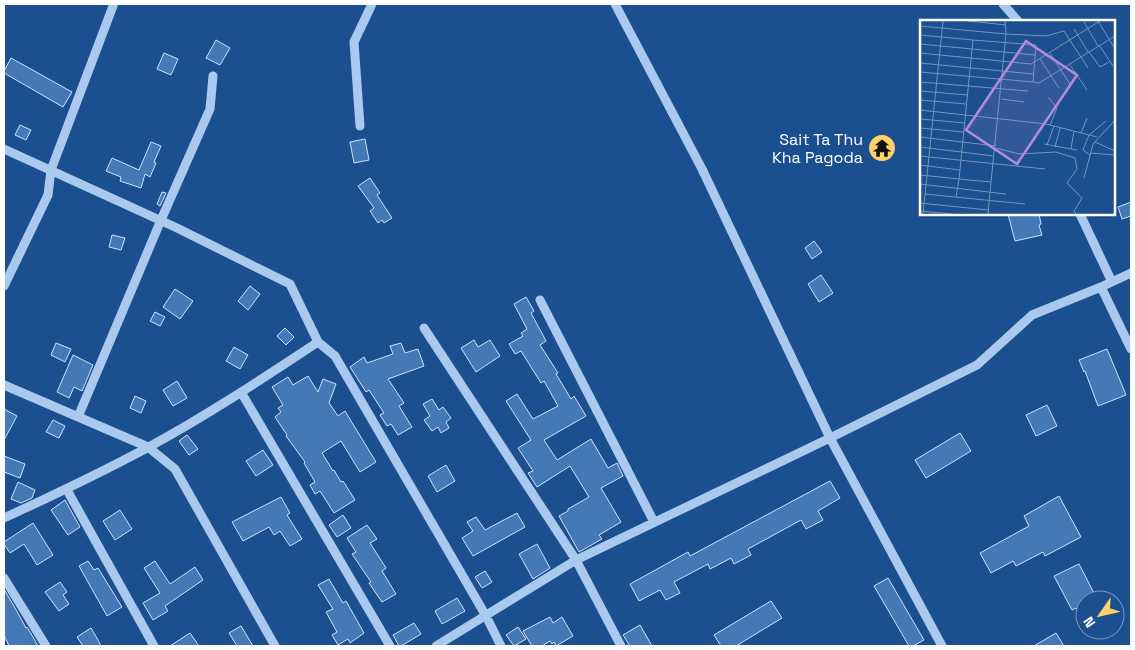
<svg xmlns="http://www.w3.org/2000/svg" width="1135" height="650" font-family="'Space Grotesk',sans-serif">
	<style>
		.building { fill: #4478b7; stroke: #cfe3fa }
		.lines { fill: none; stroke-linecap: round; stroke-linejoin: round }
		.minor { stroke: #a9c9ee; stroke-width: 9 }
		.labels { text-anchor: middle; stroke-width: 4.5; stroke-linejoin: round; paint-order: stroke }
		.poi-label { font-size: 16px; fill: #fff; stroke: #1b4f8f; text-anchor: end }
		.inset-road { fill: none; stroke: #7695bc; stroke-width: 1 }
		.view { fill: #b68bdc; fill-opacity: 0.15; stroke: #b68bdc; stroke-width: 2.5 }
		.inset-edge { fill: none; stroke: #fff; stroke-width: 2.5 }
	</style>
	<rect width="100%" height="100%" fill="#1b4f8f"/>
	<path class="building" d="M 216,40 L 230,48 L 220,65 L 206,58 Z
		M 164,53 L 178,59 L 171,75 L 157,69 Z
		M 11,58 L 72,92 L 63,107 L 4,73 L 4,71 Z
		M 20,125 L 31,130 L 26,140 L 15,135 Z
		M 365,139 L 369,160 L 354,163 L 350,142 Z
		M 151,142 L 161,146 L 154,162 L 156,163 L 150,177 L 145,174 L 141,188 L 120,181 L 121,177 L 106,171 L 112,158 L 139,170 Z
		M 370,178 L 380,193 L 377,195 L 392,218 L 384,223 L 382,220 L 378,223 L 370,211 L 374,208 L 358,186 Z
		M 162,192 L 166,193 L 160,206 L 157,204 Z
		M 1131,202 L 1131,216 L 1122,219 L 1118,207 Z
		M 1008,214 L 1039,214 L 1041,224 L 1039,225 L 1042,235 L 1015,241 Z
		M 112,235 L 125,238 L 121,250 L 109,247 Z
		M 814,241 L 822,252 L 812,259 L 805,248 Z
		M 821,275 L 833,293 L 819,302 L 808,284 Z
		M 250,286 L 260,294 L 248,310 L 238,301 Z
		M 175,289 L 193,301 L 180,319 L 163,307 Z
		M 526,297 L 534,311 L 531,313 L 546,341 L 540,345 L 558,373 L 556,374 L 571,399 L 574,396 L 586,416 L 544,440 L 557,460 L 591,439 L 608,468 L 617,463 L 623,476 L 601,488 L 621,522 L 599,535 L 602,539 L 579,552 L 559,516 L 568,511 L 568,509 L 589,497 L 570,466 L 537,487 L 528,473 L 533,471 L 518,448 L 531,440 L 506,401 L 517,394 L 533,419 L 558,406 L 544,381 L 541,383 L 521,351 L 515,354 L 509,344 L 523,336 L 521,333 L 527,329 L 514,304 Z
		M 155,312 L 165,317 L 160,326 L 150,321 Z
		M 285,328 L 294,337 L 286,345 L 277,336 Z
		M 474,340 L 478,347 L 490,340 L 500,356 L 476,372 L 461,348 Z
		M 56,343 L 71,349 L 65,362 L 51,355 Z
		M 401,343 L 405,353 L 418,349 L 424,366 L 388,379 L 404,403 L 399,406 L 412,427 L 398,435 L 391,424 L 387,426 L 380,415 L 384,413 L 369,390 L 366,392 L 350,367 L 364,357 L 367,363 L 393,354 L 390,346 Z
		M 234,347 L 248,355 L 240,369 L 226,361 Z
		M 1107,349 L 1126,395 L 1098,406 L 1085,371 L 1084,372 L 1079,360 Z
		M 73,355 L 93,365 L 82,391 L 74,387 L 69,398 L 57,392 Z
		M 308,376 L 318,392 L 323,379 L 336,384 L 329,403 L 338,416 L 345,411 L 376,462 L 360,472 L 341,441 L 322,453 L 333,471 L 334,470 L 341,482 L 343,481 L 355,500 L 334,513 L 320,491 L 315,494 L 310,485 L 315,482 L 304,463 L 305,462 L 286,436 L 287,435 L 275,417 L 281,412 L 278,408 L 283,405 L 272,387 L 288,377 L 293,385 Z
		M 177,381 L 187,398 L 173,406 L 163,390 Z
		M 135,396 L 146,401 L 141,413 L 130,408 Z
		M 432,399 L 439,410 L 443,407 L 451,418 L 446,422 L 449,428 L 441,433 L 438,427 L 432,431 L 424,420 L 430,416 L 423,404 Z
		M 1047,405 L 1057,426 L 1036,436 L 1026,415 Z
		M 4,409 L 17,416 L 4,440 Z
		M 53,420 L 65,426 L 59,438 L 46,432 Z
		M 960,433 L 971,451 L 926,478 L 915,460 Z
		M 187,435 L 198,449 L 189,455 L 179,441 Z
		M 263,450 L 273,465 L 256,476 L 246,461 Z
		M 4,456 L 25,464 L 20,478 L 4,472 Z
		M 446,465 L 455,481 L 437,492 L 428,476 Z
		M 830,481 L 840,498 L 818,511 L 823,520 L 806,529 L 801,520 L 748,549 L 751,555 L 734,564 L 731,558 L 710,569 L 708,564 L 674,582 L 680,593 L 666,600 L 660,590 L 639,601 L 630,584 L 688,552 L 690,556 Z
		M 18,482 L 35,490 L 32,498 L 21,503 L 11,499 Z
		M 1059,496 L 1081,537 L 1045,556 L 1043,552 L 1016,566 L 1013,561 L 991,573 L 980,553 L 1029,526 L 1024,516 Z
		M 281,497 L 290,513 L 287,515 L 302,539 L 290,546 L 280,531 L 274,535 L 269,527 L 243,541 L 232,522 Z
		M 65,500 L 80,527 L 68,535 L 51,510 Z
		M 120,510 L 132,529 L 115,540 L 103,521 Z
		M 517,513 L 525,527 L 473,556 L 462,538 L 473,531 L 467,522 L 476,517 L 485,530 Z
		M 343,515 L 351,528 L 337,537 L 329,525 Z
		M 33,523 L 53,555 L 37,565 L 24,544 L 10,553 L 4,544 L 4,542 Z
		M 367,525 L 377,539 L 370,543 L 386,568 L 382,571 L 396,594 L 382,602 L 369,583 L 371,582 L 352,554 L 356,552 L 347,538 Z
		M 537,544 L 550,568 L 533,579 L 519,554 Z
		M 88,561 L 94,570 L 98,568 L 122,607 L 107,616 L 79,566 Z
		M 155,561 L 170,584 L 195,567 L 203,580 L 165,606 L 168,611 L 153,620 L 143,603 L 160,593 L 144,568 Z
		M 1079,564 L 1096,597 L 1091,600 L 1085,600 L 1085,621 L 1076,608 L 1072,610 L 1054,576 Z
		M 485,571 L 492,582 L 482,588 L 475,577 Z
		M 888,578 L 924,640 L 913,646 L 909,646 L 874,586 Z
		M 329,579 L 343,603 L 346,601 L 364,633 L 350,643 L 348,639 L 338,645 L 332,635 L 337,632 L 326,612 L 333,609 L 318,585 Z
		M 60,582 L 67,592 L 63,595 L 69,604 L 59,611 L 45,592 Z
		M 4,589 L 19,615 L 26,628 L 27,627 L 33,637 L 38,646 L 9,646 L 4,635 Z
		M 457,598 L 465,611 L 442,624 L 435,611 Z
		M 771,601 L 782,618 L 736,646 L 721,646 L 714,635 Z
		M 550,617 L 553,623 L 562,617 L 573,636 L 556,646 L 554,642 L 552,644 L 550,641 L 542,646 L 532,646 L 523,631 Z
		M 414,623 L 421,634 L 401,646 L 399,646 L 393,635 Z
		M 640,625 L 652,646 L 630,646 L 623,635 Z
		M 241,626 L 253,646 L 237,646 L 229,633 Z
		M 518,627 L 526,639 L 514,646 L 506,635 Z
		M 91,628 L 98,640 L 101,646 L 83,646 L 77,637 Z
		M 190,633 L 199,646 L 170,646 Z
		M 1056,633 L 1064,646 L 1034,646 Z"/>
	<g class="lines">
		<path class="minor" d="M 615,4 L 702,169 L 830,438 L 942,646
			M 1003,4 L 1018,21
			M 360,126 L 354,42 L 372,4
			M 4,149 L 177,228 L 290,284 L 318,342 C 262,379 206,416 147,448 C 100,473 52,496 4,518
			M 1080,214 L 1112,282
			M 4,286 L 48,195 L 51,170 L 113,6
			M 1101,287 L 1131,349
			M 540,300 L 654,522
			M 424,328 L 576,560 L 621,646
			M 318,342 L 335,356 L 486,616 L 501,646
			M 4,385 L 148,447 L 175,469 L 275,646
			M 241,392 L 390,646
			M 78,417 L 161,220 L 210,109 L 213,76
			M 67,490 L 154,646
			M 4,578 L 46,646
			M 436,646 L 576,560 L 830,438 L 977,365 L 1032,315 L 1101,287 L 1131,273"/>
	</g>
	<defs>
		<g id="temple-disc" transform="scale(1.4375)"><circle r="9.5" fill="#ffd166" stroke="#1b4f8f"/><path d="M0-6L5-2H3V0L6.5 2.5H4V6H1.5V3h-3V6H-4V2.5H-6.5L-3 0V-2H-5Z" fill="#111"/></g>
	</defs>
	<g fill-rule="evenodd">
		<use href="#temple-disc" x="882" y="148"/>
	</g>
	<g class="labels">
		<g class="poi-label">
			<text x="863" y="145">Sait Ta Thu<tspan x="863" dy="18">Kha Pagoda</tspan></text>
		</g>
	</g>
	<g transform="translate(920 20)">
		<rect width="195" height="195" fill="#1b4f8f"/>
		<path class="inset-road" d="M 48,1 L 86,5M 85,1 L 86,14 L 126,16 L 144,11 L 168,48M 178,1 L 195,29M 164,2 L 178,26M 0,6 L 86,14 L 71,162 L 39,159 L 36,177M 154,9 L 168,32M 0,15 L 53,20 L 39,159 L 0,155M 53,20 L 116,25 L 113,62 L 119,63 L 195,16M 0,24 L 115,35M 179,25 L 193,46M 169,32 L 180,47 L 189,42M 0,33 L 111,44 L 180,1M 130,33 L 150,64M 120,39 L 139,68M 0,43 L 113,54M 150,45 L 167,70M 0,52 L 113,62M 0,62 L 108,71M 0,71 L 48,75M 128,77 L 137,88 L 130,105M 81,79 L 104,82M 0,80 L 46,84M 0,90 L 126,104 L 177,117M 0,99 L 45,103M 0,108 L 44,112M 161,113 L 167,98M 169,115 L 163,130 L 170,135M 169,115 L 186,101M 0,117 L 76,126M 175,122 L 195,131M 124,124 L 157,130M 127,125 L 134,106M 0,127 L 74,136M 135,127 L 140,108M 76,128 L 99,134 L 136,132 L 155,138 L 157,149 L 147,163 L 162,178 L 154,191 L 156,194M 151,129 L 154,111M 170,133 L 195,135M 0,136 L 125,149M 0,145 L 40,150M 164,158 L 173,124 L 195,100M 0,164 L 86,174M 5,174 L 105,184M 0,183 L 68,190M 0,191 L 32,194M 3,194 L 23,1M 68,194 L 71,162"/>
		<path class="view" d="M 106,21 L 157,55 L 97,144 L 46,110 Z"/>
		<rect width="195" height="195" class="inset-edge"/>
	</g>
	<rect width="1135" height="650" fill="none" stroke="#ffffff" stroke-width="10"/>
	<g transform="translate(1100 615) rotate(236)"><circle r="24" fill="#1b4f8f" stroke="#7695bc"/>
	<path d="M0-4L9 19L0 12L-9 19Z" fill="#ffd166"/>
	<text y="-8" font-size="14" font-weight="bold" text-anchor="middle" fill="#ffffff">N</text>
	</g>
</svg>
